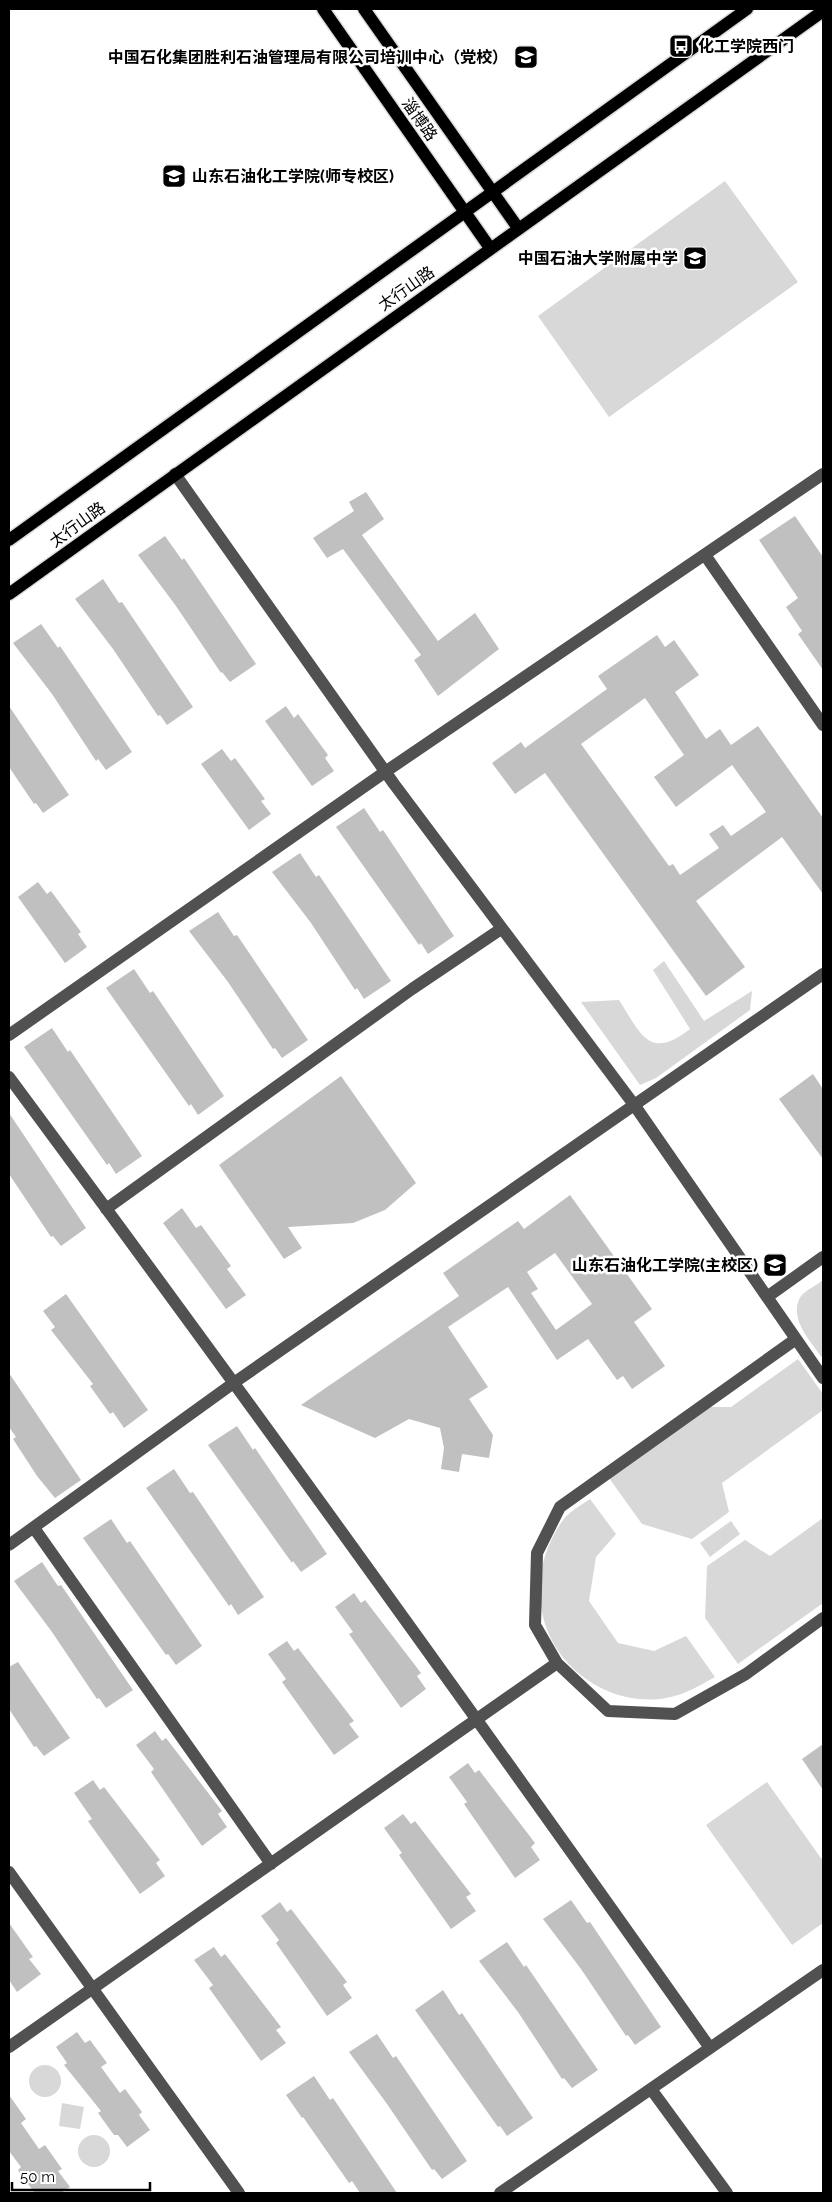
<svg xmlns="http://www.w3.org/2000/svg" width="832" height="2202" font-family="Raleway,'Noto Sans SC',sans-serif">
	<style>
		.green { fill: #d8d8d8 }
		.building { fill: #c0c0c0; fill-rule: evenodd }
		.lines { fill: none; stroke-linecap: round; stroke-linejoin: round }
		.major-casing { stroke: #dbdbdb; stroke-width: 15 }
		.minor { stroke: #515151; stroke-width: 12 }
		.major { stroke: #000; stroke-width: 12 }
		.labels { text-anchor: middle; stroke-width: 5; stroke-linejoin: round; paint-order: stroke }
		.poi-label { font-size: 16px; font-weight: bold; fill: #000; stroke: #fff; text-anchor: end }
		.street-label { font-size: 16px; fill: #000; stroke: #fff }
	</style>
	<rect width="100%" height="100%" fill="#fff"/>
	<path class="green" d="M 725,181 L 798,282 L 609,417 L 538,316 Z
		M 664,961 L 704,1021 L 752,991 L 750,1010 L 656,1078 L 640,1085 L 581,1002 L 619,1000 C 641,1034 649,1061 690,1029 L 653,970 Z
		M 823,1280 L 823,1359 C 812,1343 787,1318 801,1296 C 806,1290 817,1285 823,1280 Z
		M 798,1359 L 823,1394 L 823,1410 L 722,1483 L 729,1512 L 692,1539 L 642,1524 L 609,1478 L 709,1407 L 731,1407 Z
		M 590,1499 L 616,1534 L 596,1557 L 589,1601 L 618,1643 L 654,1651 L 686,1636 L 715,1677 C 699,1686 684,1695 666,1698 C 645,1702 622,1698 603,1689 C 537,1657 521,1579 563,1520 C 569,1512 581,1505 590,1499 Z
		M 823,1518 L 823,1603 L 738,1664 L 705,1618 L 707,1566 L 745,1540 L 770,1556 Z
		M 731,1521 L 740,1534 L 710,1557 L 700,1543 Z
		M 767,1782 L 823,1861 L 823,1923 L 792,1945 L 706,1825 Z
		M29 2081a16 16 0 1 1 32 0a16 16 0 1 1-32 0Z
		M 62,2103 L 84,2107 L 80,2129 L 59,2126 Z
		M78 2151a16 16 0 1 1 32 0a16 16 0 1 1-32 0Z"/>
	<path class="building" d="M 366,492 L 384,519 L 362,535 L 438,641 L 475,613 L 499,649 L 438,696 L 414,660 L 421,655 L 343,549 L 327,558 L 313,538 L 354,511 L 349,502 Z
		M 795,516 L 823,557 L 823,670 L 798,634 L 802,631 L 786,607 L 798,598 L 759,540 Z
		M 165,536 L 182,560 L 184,558 L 256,664 L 230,682 L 222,672 L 221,673 L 176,606 L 138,555 Z
		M 103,579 L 119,603 L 122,602 L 193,707 L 167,725 L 160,715 L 158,716 L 113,649 L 75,599 Z
		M 41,624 L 58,648 L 60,646 L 132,752 L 106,770 L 98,759 L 96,761 L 52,694 L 13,643 Z
		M 657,635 L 665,647 L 674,640 L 699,675 L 675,692 L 706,739 L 720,729 L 731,745 L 758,726 L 823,818 L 823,894 L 782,837 L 696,901 L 745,967 L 706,996 L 545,773 L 515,794 L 492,763 L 521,742 L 525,748 L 607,689 L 598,676 ZM 645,698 L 684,755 L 654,777 L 676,807 L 732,765 L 766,812 L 731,836 L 723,825 L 709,834 L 719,848 L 680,875 L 673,864 L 669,866 L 581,744 Z
		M 9,706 L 69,795 L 43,813 L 36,803 L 34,804 L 9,767 Z
		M 286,706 L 294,718 L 298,714 L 328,755 L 325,758 L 334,771 L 312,786 L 265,721 Z
		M 222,749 L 231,761 L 235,758 L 265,799 L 261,801 L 271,814 L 249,830 L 201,764 Z
		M 364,808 L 380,832 L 383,830 L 454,936 L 428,954 L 421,943 L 419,945 L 336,827 Z
		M 300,853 L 316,877 L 319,875 L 391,981 L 364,999 L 357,988 L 355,990 L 311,923 L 272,872 Z
		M 38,882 L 47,894 L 51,891 L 81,932 L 78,934 L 87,947 L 65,963 L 18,897 Z
		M 218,912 L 234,936 L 237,935 L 308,1040 L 282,1058 L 275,1048 L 273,1049 L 228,982 L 189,931 Z
		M 134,969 L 150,993 L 153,991 L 224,1096 L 198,1115 L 191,1104 L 189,1106 L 106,988 Z
		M 52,1028 L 68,1052 L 70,1050 L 142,1156 L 116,1174 L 109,1163 L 107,1165 L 24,1047 Z
		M 813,1074 L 823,1089 L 823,1159 L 779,1099 Z
		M 341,1076 L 416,1183 L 385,1210 L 353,1223 L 288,1227 L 302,1248 L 284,1259 L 219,1165 Z
		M 9,1113 L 86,1228 L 61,1246 L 53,1236 L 51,1237 L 9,1174 Z
		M 570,1195 L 652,1309 L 634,1322 L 665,1366 L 632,1389 L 623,1376 L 617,1380 L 588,1339 L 557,1360 L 508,1287 L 448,1327 L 488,1387 L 469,1399 L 493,1435 L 489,1458 L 462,1454 L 459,1472 L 441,1469 L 444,1448 L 440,1428 L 409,1419 L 375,1438 L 301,1405 L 459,1296 L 443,1273 L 518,1221 L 524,1229 ZM 555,1253 L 592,1304 L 556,1330 L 531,1293 L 538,1289 L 527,1272 Z
		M 182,1208 L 196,1228 L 201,1225 L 231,1266 L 227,1269 L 246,1295 L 226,1309 L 163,1223 Z
		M 66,1294 L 148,1410 L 124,1428 L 113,1412 L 110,1414 L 90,1386 L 93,1384 L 51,1330 L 55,1327 L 43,1311 Z
		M 9,1373 L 81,1480 L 55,1498 L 37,1476 L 13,1439 L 16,1437 L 9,1427 Z
		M 237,1426 L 253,1450 L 255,1448 L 327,1554 L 301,1572 L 293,1561 L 292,1563 L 208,1445 Z
		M 174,1469 L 190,1493 L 193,1492 L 264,1597 L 238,1615 L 231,1604 L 229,1606 L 146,1488 Z
		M 111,1519 L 127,1543 L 130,1541 L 202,1646 L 176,1665 L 168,1654 L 166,1655 L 83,1538 Z
		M 42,1562 L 58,1586 L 61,1585 L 133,1690 L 106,1708 L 99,1698 L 97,1699 L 52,1632 L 14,1581 Z
		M 354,1593 L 361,1603 L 365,1600 L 421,1673 L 417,1676 L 426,1689 L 401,1708 L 349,1634 L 353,1632 L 335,1607 Z
		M 287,1641 L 294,1651 L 298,1648 L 354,1721 L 349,1724 L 359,1737 L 334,1755 L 282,1682 L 286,1679 L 268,1654 Z
		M 18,1662 L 70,1738 L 44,1756 L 36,1746 L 34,1747 L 9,1709 L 9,1667 Z
		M 155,1731 L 162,1741 L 166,1738 L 222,1811 L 218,1814 L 227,1827 L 202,1846 L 151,1772 L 154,1769 L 136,1745 Z
		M 823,1744 L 823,1790 L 802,1759 Z
		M 468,1763 L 475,1773 L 479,1770 L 535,1843 L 531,1847 L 540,1860 L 515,1878 L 464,1804 L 467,1802 L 449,1777 Z
		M 93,1780 L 100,1790 L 104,1787 L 160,1860 L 156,1863 L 165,1876 L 140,1894 L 88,1821 L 92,1819 L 74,1793 Z
		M 403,1814 L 411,1824 L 415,1821 L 471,1894 L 466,1897 L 476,1911 L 451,1929 L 399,1855 L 402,1853 L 384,1828 Z
		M 571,1900 L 587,1923 L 590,1922 L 661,2027 L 635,2045 L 628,2035 L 626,2036 L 581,1969 L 543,1919 Z
		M 280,1902 L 287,1912 L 291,1909 L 347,1982 L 343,1985 L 352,1998 L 327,2016 L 276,1943 L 279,1940 L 261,1916 Z
		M 9,1923 L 33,1957 L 29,1959 L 41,1974 L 17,1992 L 9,1980 Z
		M 507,1942 L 524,1967 L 526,1965 L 598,2070 L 572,2088 L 564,2078 L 562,2079 L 518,2012 L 479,1961 Z
		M 214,1947 L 221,1957 L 225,1954 L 281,2027 L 276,2030 L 286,2043 L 261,2061 L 209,1988 L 213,1985 L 194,1960 Z
		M 443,1990 L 459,2015 L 462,2013 L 533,2118 L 507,2136 L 500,2126 L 498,2127 L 415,2010 Z
		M 77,2032 L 85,2043 L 90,2040 L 107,2063 L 101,2067 L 120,2093 L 125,2089 L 142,2112 L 139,2115 L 150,2130 L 127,2147 L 118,2135 L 114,2135 L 98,2113 L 101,2111 L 64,2065 L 67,2063 L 56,2047 Z
		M 377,2034 L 393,2058 L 396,2056 L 467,2161 L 442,2179 L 434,2169 L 432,2170 L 387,2104 L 349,2052 Z
		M 314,2076 L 330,2100 L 333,2098 L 397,2193 L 360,2193 L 352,2181 L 349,2183 L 303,2117 L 302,2118 L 286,2095 Z
		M 9,2095 L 26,2119 L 21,2123 L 39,2149 L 45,2145 L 62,2169 L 58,2171 L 70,2187 L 61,2193 L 34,2192 L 18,2170 L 21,2167 L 9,2151 Z"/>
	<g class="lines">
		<g class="major-casing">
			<path id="major" d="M 323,9 L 490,248
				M 364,9 L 518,228
				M 9,540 L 747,9
				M 9,594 L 823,11"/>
		</g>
		<path class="minor" d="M 175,474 L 394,784 L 635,1106 L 823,1378
			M 705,555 L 823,725
			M 9,1035 L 385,772 L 823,474
			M 9,1077 C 247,1398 480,1722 710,2048
			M 106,1209 L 412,989 L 501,929
			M 767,1297 L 823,1257
			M 796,1339 L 560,1507 L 537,1553 L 535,1625 L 557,1663 L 608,1711 L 675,1714 L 746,1674 L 823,1618
			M 34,1528 L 271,1864
			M 9,1545 L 235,1382 L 823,974
			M 9,1872 L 239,2193
			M 9,2047 L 557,1663
			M 651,2089 L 727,2193
			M 500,2193 L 823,1970"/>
		<use href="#major" class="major"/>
	</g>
	<defs>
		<g id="bus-square" transform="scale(1.25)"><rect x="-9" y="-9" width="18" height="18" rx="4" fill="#000" stroke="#fff"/><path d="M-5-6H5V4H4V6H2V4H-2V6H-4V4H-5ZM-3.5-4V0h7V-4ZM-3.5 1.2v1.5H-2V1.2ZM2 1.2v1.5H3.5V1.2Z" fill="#fff"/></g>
		<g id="school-square" transform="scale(1.25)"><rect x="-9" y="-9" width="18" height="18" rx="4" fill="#000" stroke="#fff"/><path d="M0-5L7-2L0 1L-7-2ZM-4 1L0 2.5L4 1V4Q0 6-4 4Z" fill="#fff"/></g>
		<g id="university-square" transform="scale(1.25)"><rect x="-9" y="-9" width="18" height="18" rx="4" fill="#000" stroke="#fff"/><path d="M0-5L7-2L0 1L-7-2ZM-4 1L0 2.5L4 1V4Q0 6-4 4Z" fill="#fff"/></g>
	</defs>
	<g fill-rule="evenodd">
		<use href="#bus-square" x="681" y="46"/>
		<use href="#school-square" x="526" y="57"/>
		<use href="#university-square" x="174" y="176"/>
		<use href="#school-square" x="695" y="258"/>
		<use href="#university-square" x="775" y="1265"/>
	</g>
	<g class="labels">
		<g class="poi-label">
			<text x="698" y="52" text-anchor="start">化工学院西门</text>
			<text x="508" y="63">中国石化集团胜利石油管理局有限公司培训中心（党校）</text>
			<text x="192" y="182" text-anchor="start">山东石油化工学院(师专校区)</text>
			<text x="678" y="264">中国石油大学附属中学</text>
			<text x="758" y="1271">山东石油化工学院(主校区)</text>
		</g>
		<g class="street-label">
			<text transform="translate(420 119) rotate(55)" y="6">淄博路</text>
			<text transform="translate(406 288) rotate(-35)" y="6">太行山路</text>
			<text transform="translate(77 524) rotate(-36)" y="6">太行山路</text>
		</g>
	</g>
	<rect width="832" height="2202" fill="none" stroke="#000000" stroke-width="20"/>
	<path d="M12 2182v8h138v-8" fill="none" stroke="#000000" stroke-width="2.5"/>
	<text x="20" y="2182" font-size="15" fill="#000000" stroke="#ffffff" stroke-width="4" paint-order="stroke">50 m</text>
</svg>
